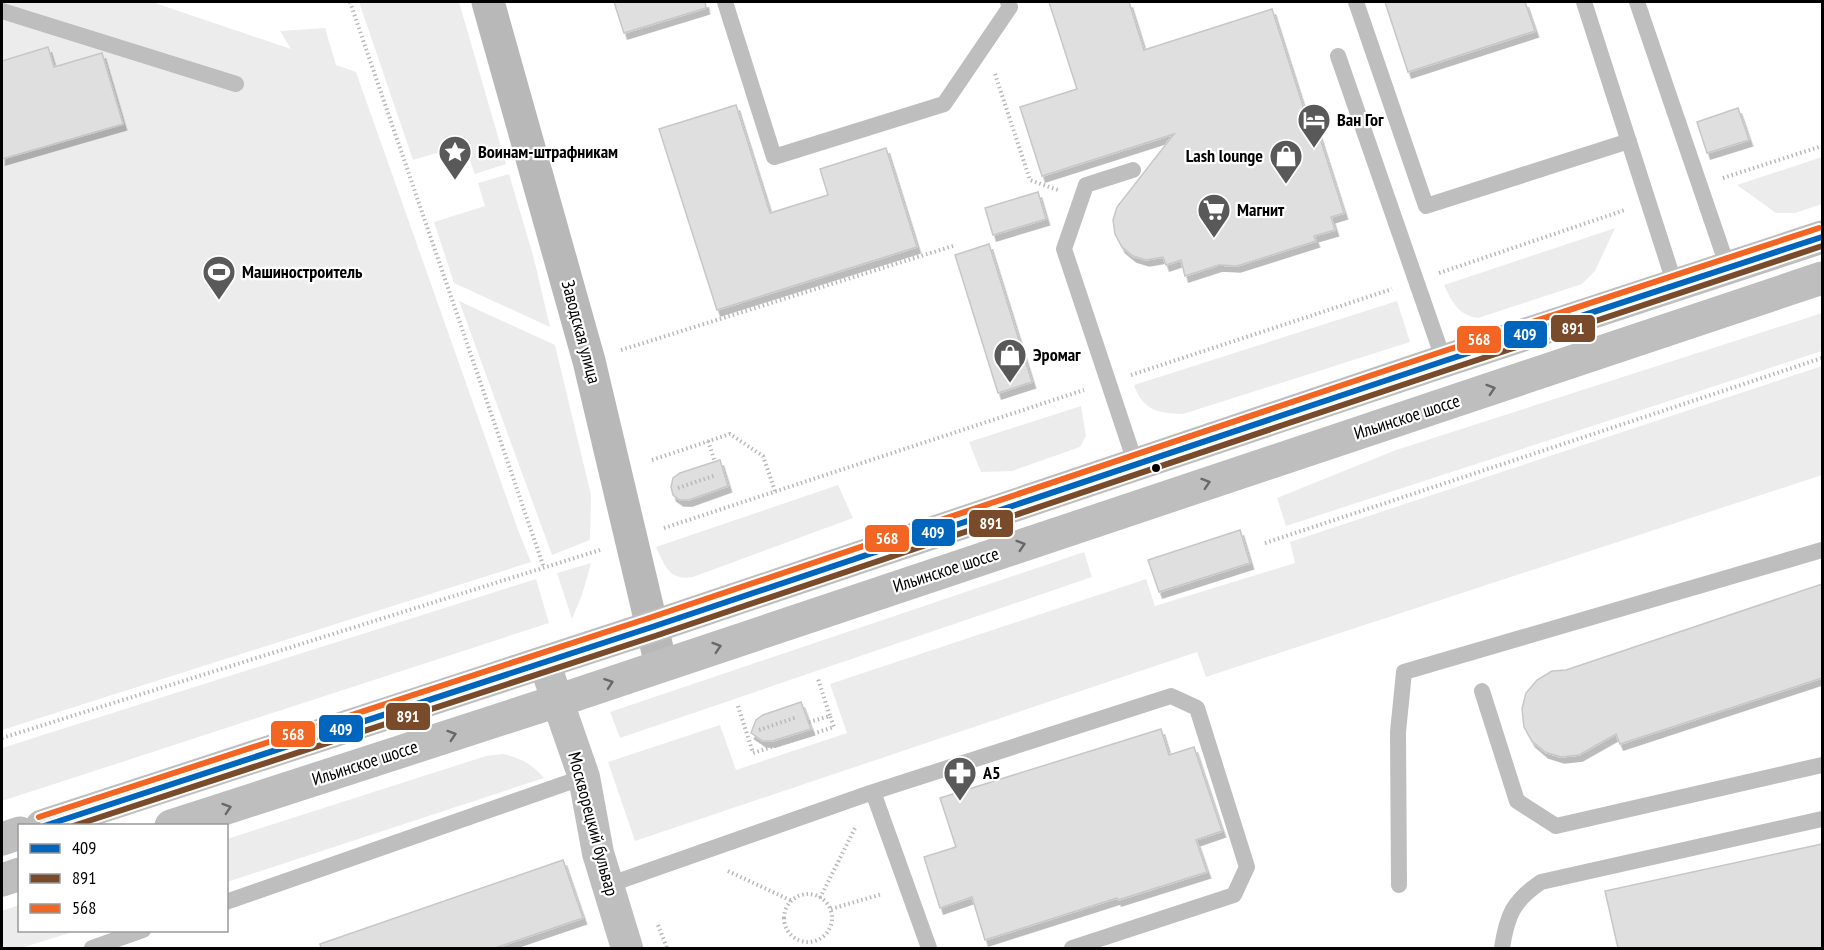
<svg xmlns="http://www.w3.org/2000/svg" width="1824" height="950" font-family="'PT Sans Narrow',sans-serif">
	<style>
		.green { fill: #ececec }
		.building { fill: #dfdfdf; stroke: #c7c7c7; stroke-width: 1.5; filter: url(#shadow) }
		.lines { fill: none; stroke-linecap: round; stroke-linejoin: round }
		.path { stroke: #b9b9b9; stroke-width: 4; stroke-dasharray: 1.5 3; stroke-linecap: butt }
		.lane { stroke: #bebebe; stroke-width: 16 }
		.street { stroke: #bebebe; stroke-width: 32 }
		.secondary { stroke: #b8b8b8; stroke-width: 33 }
		.primary { stroke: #bebebe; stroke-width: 33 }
		.bus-1-casing { stroke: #fff; stroke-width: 10 }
		.bus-2-casing { stroke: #fff; stroke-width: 10 }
		.bus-3-casing { stroke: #fff; stroke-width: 10 }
		.bus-1 { stroke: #0065bd; stroke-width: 6 }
		.bus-2 { stroke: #7a4b2a; stroke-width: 6 }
		.bus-3 { stroke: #f26522; stroke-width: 6 }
		.oneway { stroke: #686868 }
		.bus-dot { fill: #000; stroke: #fff; stroke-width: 2 }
		.labels { text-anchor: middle; stroke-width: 4.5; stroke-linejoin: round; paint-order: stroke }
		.poi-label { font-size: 18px; font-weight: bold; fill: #000; stroke: #fff; text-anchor: start }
		.street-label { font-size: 18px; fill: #000; stroke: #fff }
		.line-badge { stroke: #fff; stroke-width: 2 }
		.badge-label { font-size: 16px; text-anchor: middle; font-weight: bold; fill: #fff }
	</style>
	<defs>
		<filter id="shadow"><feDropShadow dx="3.5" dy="6" stdDeviation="0" flood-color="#0004"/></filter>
	</defs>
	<rect width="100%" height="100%" fill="#fff"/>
	<path class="green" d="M 2,2 L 152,2 L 291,49 L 280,31 L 325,28 L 336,65 L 356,72 L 518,530 L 531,562 L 2,730 Z
		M 359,2 L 459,2 L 506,164 L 475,174 L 464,145 L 413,160 Z
		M 1822,157 L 1822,204 L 1795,213 L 1776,213 L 1737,185 Z
		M 509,174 L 534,259 L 550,327 L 454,283 L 434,222 L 485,206 L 478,183 Z
		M 1615,228 L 1595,271 L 1582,284 L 1478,318 C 1458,315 1452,302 1444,285 Z
		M 459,301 L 555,345 L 591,495 L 590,540 L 552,555 Z
		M 1397,301 L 1410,342 L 1183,414 C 1158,413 1143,411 1134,385 Z
		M 1822,313 L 1822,351 L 1286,526 L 1277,498 L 1396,450 Z
		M 1822,366 L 1822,475 L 1206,677 L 1197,652 L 635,841 L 608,762 L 720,725 L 736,770 L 847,733 L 830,684 L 1146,579 L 1155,606 L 1295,563 L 1290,542 Z
		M 1081,406 L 1086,436 L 1080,447 L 1012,471 L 981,472 L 969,442 Z
		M 838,485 L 853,518 L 693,577 C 669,581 665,566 656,547 Z
		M 1084,552 L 1092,577 L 620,738 L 610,712 Z
		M 591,563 L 582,595 L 572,619 L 557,573 Z
		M 536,579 L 549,623 L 2,801 L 2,748 Z
		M 503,754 C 521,758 532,764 544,778 L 227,882 L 227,839 L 486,756 Z
		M 19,905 L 20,930 L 76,931 L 21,948 L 2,948 L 2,911 Z"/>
	<path class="building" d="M 614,2 L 705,2 L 706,8 L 624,33 Z
		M 1049,2 L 1129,2 L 1144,50 L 1272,9 L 1312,134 L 1318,132 L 1344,213 L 1331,217 L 1335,230 L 1314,236 L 1316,241 L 1237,266 L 1219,265 L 1185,276 L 1181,260 L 1166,265 L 1163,257 L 1146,260 L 1133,256 L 1122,247 L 1115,234 L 1113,220 L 1117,207 L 1174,134 L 1042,176 L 1020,107 L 1077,89 Z
		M 1385,2 L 1525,2 L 1535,31 L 1408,72 Z
		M 48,47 L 54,67 L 102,53 L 123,124 L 2,159 L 2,61 Z
		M 736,105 L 770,213 L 828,195 L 820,169 L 886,148 L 917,247 L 717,310 L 659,129 Z
		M 1738,108 L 1749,140 L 1707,153 L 1697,122 Z
		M 1038,192 L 1046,219 L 993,235 L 985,208 Z
		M 989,244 L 1032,382 L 998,393 L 955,255 Z
		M 720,460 L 728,486 L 689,500 L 680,500 L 673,495 L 671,487 L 673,478 L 680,473 Z
		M 1240,530 L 1250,563 L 1159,592 L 1148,560 Z
		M 1822,584 L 1822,678 L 1620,744 L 1616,734 L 1579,755 L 1561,757 L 1545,752 L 1532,741 L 1524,727 L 1522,709 L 1526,693 L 1537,680 L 1552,671 L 1566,670 Z
		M 801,702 L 811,729 L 772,741 L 763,741 L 751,733 L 756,720 L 763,715 Z
		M 1161,729 L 1169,755 L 1194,747 L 1222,831 L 1196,840 L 1207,872 L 1118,900 L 1117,898 L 985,940 L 972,897 L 940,908 L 924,857 L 956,847 L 940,798 Z
		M 1822,844 L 1822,948 L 1618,948 L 1605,891 Z
		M 563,860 L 583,918 L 495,948 L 321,948 L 320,944 Z"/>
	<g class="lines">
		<path class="path" d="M 350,2 L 544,568
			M 995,74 L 1030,180 L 1058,190
			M 1723,178 L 1822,146
			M 1439,273 L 1625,210
			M 621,350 L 956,245
			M 1131,375 L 1392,289
			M 708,441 L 715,462
			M 652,460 L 730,434 L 763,456 L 775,491
			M 678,488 L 716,475
			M 664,528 L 1084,390
			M 1265,543 L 1822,358
			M 738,706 L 753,753 L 834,727 L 830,716
			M 809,722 L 830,716 L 818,679
			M 759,730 L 797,717
			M 2,738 L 600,550
			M 728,871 L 792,901
			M784 918a24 24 0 1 1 48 0a24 24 0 1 1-48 0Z
			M 820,898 L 856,826
			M 831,909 L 882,894
			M 658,925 L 667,948"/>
		<path class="lane" d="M 725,2 L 774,157 L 944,104 L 1010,7 L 1008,2
			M 1356,2 L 1426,206 L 1629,141
			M 1584,2 L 1675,285
			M 1637,2 L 1728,268
			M 2,11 L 236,84
			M 1338,56 L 1444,361
			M 1133,170 L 1086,185 L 1064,249 L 1136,465
			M 1482,691 L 1517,801 L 1556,826 L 1822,765
			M 873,792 L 1171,696 L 1197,708 L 1247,867 L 1234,895 L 1072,948
			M 608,885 L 873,792 L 929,948
			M 1399,885 L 1398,732 L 1404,672 L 1822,550
			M 226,902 L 584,777
			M 92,948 L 143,930
			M 1502,948 C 1507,915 1513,901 1541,882 L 1822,819"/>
		<path class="street" d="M 544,662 L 584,777 L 598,853 L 627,948"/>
		<path class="secondary" d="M 488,2 L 589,361 L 661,665"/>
		<path class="primary" d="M 42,826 L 652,627 L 1444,361 L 1822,237
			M 171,826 L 557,701 L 1822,278
			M 2,839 L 20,833
			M 2,880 L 20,874"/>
		<g class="bus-1-casing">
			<path id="bus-1" d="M 44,826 L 652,627 L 1444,361 L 1822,237"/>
		</g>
		<g class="bus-2-casing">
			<path id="bus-2" d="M 73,826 L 655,636 L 1447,370 L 1822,246"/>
		</g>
		<g class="bus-3-casing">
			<path id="bus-3" d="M 39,817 L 649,618 L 1441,352 L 1819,228"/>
		</g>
		<use href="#bus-1" class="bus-1"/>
		<use href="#bus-2" class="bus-2"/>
		<use href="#bus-3" class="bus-3"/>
	</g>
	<defs><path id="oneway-chevron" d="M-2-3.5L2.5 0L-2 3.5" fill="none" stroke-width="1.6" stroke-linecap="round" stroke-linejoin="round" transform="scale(1.5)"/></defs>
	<g class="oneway">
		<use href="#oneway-chevron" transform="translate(1491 389) rotate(-18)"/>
		<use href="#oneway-chevron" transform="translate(1206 483) rotate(-18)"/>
		<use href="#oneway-chevron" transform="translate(1021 545) rotate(-18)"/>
		<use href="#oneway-chevron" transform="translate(717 647) rotate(-18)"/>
		<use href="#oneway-chevron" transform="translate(609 683) rotate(-19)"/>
		<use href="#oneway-chevron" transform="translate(452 735) rotate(-18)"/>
		<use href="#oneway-chevron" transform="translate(227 808) rotate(-18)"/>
	</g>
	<defs>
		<g id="hotel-pin" transform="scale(1.725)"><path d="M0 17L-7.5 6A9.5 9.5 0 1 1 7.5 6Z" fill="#595959" stroke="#fff"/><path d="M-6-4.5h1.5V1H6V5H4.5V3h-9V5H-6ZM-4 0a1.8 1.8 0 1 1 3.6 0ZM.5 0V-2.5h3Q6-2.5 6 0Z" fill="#fff"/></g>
		<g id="sight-pin" transform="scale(1.725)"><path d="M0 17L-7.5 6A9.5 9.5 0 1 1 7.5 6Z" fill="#595959" stroke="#fff"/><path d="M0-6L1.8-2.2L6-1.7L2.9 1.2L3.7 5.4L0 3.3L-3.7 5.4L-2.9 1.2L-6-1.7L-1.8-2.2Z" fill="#fff"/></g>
		<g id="shop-pin" transform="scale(1.725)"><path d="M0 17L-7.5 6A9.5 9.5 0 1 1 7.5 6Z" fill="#595959" stroke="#fff"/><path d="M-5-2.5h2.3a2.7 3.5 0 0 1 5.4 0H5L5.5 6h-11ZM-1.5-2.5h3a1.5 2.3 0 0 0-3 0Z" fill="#fff"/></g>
		<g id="supermarket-pin" transform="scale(1.725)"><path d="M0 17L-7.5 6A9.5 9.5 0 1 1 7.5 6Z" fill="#595959" stroke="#fff"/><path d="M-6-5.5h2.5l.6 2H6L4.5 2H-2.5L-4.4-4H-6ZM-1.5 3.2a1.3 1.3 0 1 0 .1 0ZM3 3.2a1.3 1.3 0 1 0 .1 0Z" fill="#fff"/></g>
		<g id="stadium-pin" transform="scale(1.725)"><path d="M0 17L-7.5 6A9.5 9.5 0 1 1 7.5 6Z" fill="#595959" stroke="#fff"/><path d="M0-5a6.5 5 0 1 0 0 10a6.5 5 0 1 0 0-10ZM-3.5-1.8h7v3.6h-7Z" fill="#fff"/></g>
		<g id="pharmacy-pin" transform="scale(1.725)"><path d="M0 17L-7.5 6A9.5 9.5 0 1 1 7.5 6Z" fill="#595959" stroke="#fff"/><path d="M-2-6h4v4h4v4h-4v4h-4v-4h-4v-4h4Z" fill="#fff"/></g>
	</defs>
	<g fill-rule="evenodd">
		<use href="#hotel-pin" x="1314" y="120"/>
		<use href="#sight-pin" x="455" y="152"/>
		<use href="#shop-pin" x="1286" y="156"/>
		<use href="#supermarket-pin" x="1214" y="210"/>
		<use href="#stadium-pin" x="219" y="272"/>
		<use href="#shop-pin" x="1010" y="355"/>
		<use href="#pharmacy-pin" x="960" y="773"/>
	</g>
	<circle class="bus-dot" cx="1156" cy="468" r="5"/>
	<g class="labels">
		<g class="poi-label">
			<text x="1337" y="126">Ван Гог</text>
			<text x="478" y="158">Воинам-штрафникам</text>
			<text x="1263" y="162" text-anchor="end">Lash lounge</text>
			<text x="1237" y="216">Магнит</text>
			<text x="242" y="278">Машиностроитель</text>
			<text x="1033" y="361">Эромаг</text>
			<text x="983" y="779">А5</text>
		</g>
		<g class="street-label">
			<text transform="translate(581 332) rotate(75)" y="6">Заводская улица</text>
			<text transform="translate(1407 417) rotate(-18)" y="6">Ильинское шоссе</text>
			<text transform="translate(946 570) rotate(-18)" y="6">Ильинское шоссе</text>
			<text transform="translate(365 763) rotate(-18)" y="6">Ильинское шоссе</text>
			<text transform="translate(593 824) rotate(75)" y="6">Москворецкий бульвар</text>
		</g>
	</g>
	<g class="line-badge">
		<rect x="1550" y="314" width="46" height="29" rx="6" fill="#7a4b2a"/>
		<rect x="1503" y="320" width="45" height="29" rx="6" fill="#0065bd"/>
		<rect x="1456" y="325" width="46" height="29" rx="6" fill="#f26522"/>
		<rect x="968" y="509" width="46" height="29" rx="6" fill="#7a4b2a"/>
		<rect x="911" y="518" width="45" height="29" rx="6" fill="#0065bd"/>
		<rect x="864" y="524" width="46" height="29" rx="6" fill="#f26522"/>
		<rect x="385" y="702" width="46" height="29" rx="6" fill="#7a4b2a"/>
		<rect x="318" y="714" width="46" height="29" rx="6" fill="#0065bd"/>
		<rect x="270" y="720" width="46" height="28" rx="6" fill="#f26522"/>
	</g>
	<g class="badge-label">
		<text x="1573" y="334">891</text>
		<text x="1525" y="340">409</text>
		<text x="1479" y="345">568</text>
		<text x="991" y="529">891</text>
		<text x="933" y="538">409</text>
		<text x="887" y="544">568</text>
		<text x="408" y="722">891</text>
		<text x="341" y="735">409</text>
		<text x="293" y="740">568</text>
	</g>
	<rect width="1824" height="950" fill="none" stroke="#000000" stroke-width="6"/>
	<rect x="18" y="824" width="210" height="108" fill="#ffffff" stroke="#999999" stroke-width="1.5"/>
	<rect x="30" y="844" width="30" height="9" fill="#0065bd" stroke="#999999" stroke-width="1.5"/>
	<text x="72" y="854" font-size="18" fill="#000000">409</text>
	<rect x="30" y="874" width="30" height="9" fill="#7a4b2a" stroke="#999999" stroke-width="1.5"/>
	<text x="72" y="884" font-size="18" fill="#000000">891</text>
	<rect x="30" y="904" width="30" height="9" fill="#f26522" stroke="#999999" stroke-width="1.5"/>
	<text x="72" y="914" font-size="18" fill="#000000">568</text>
</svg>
